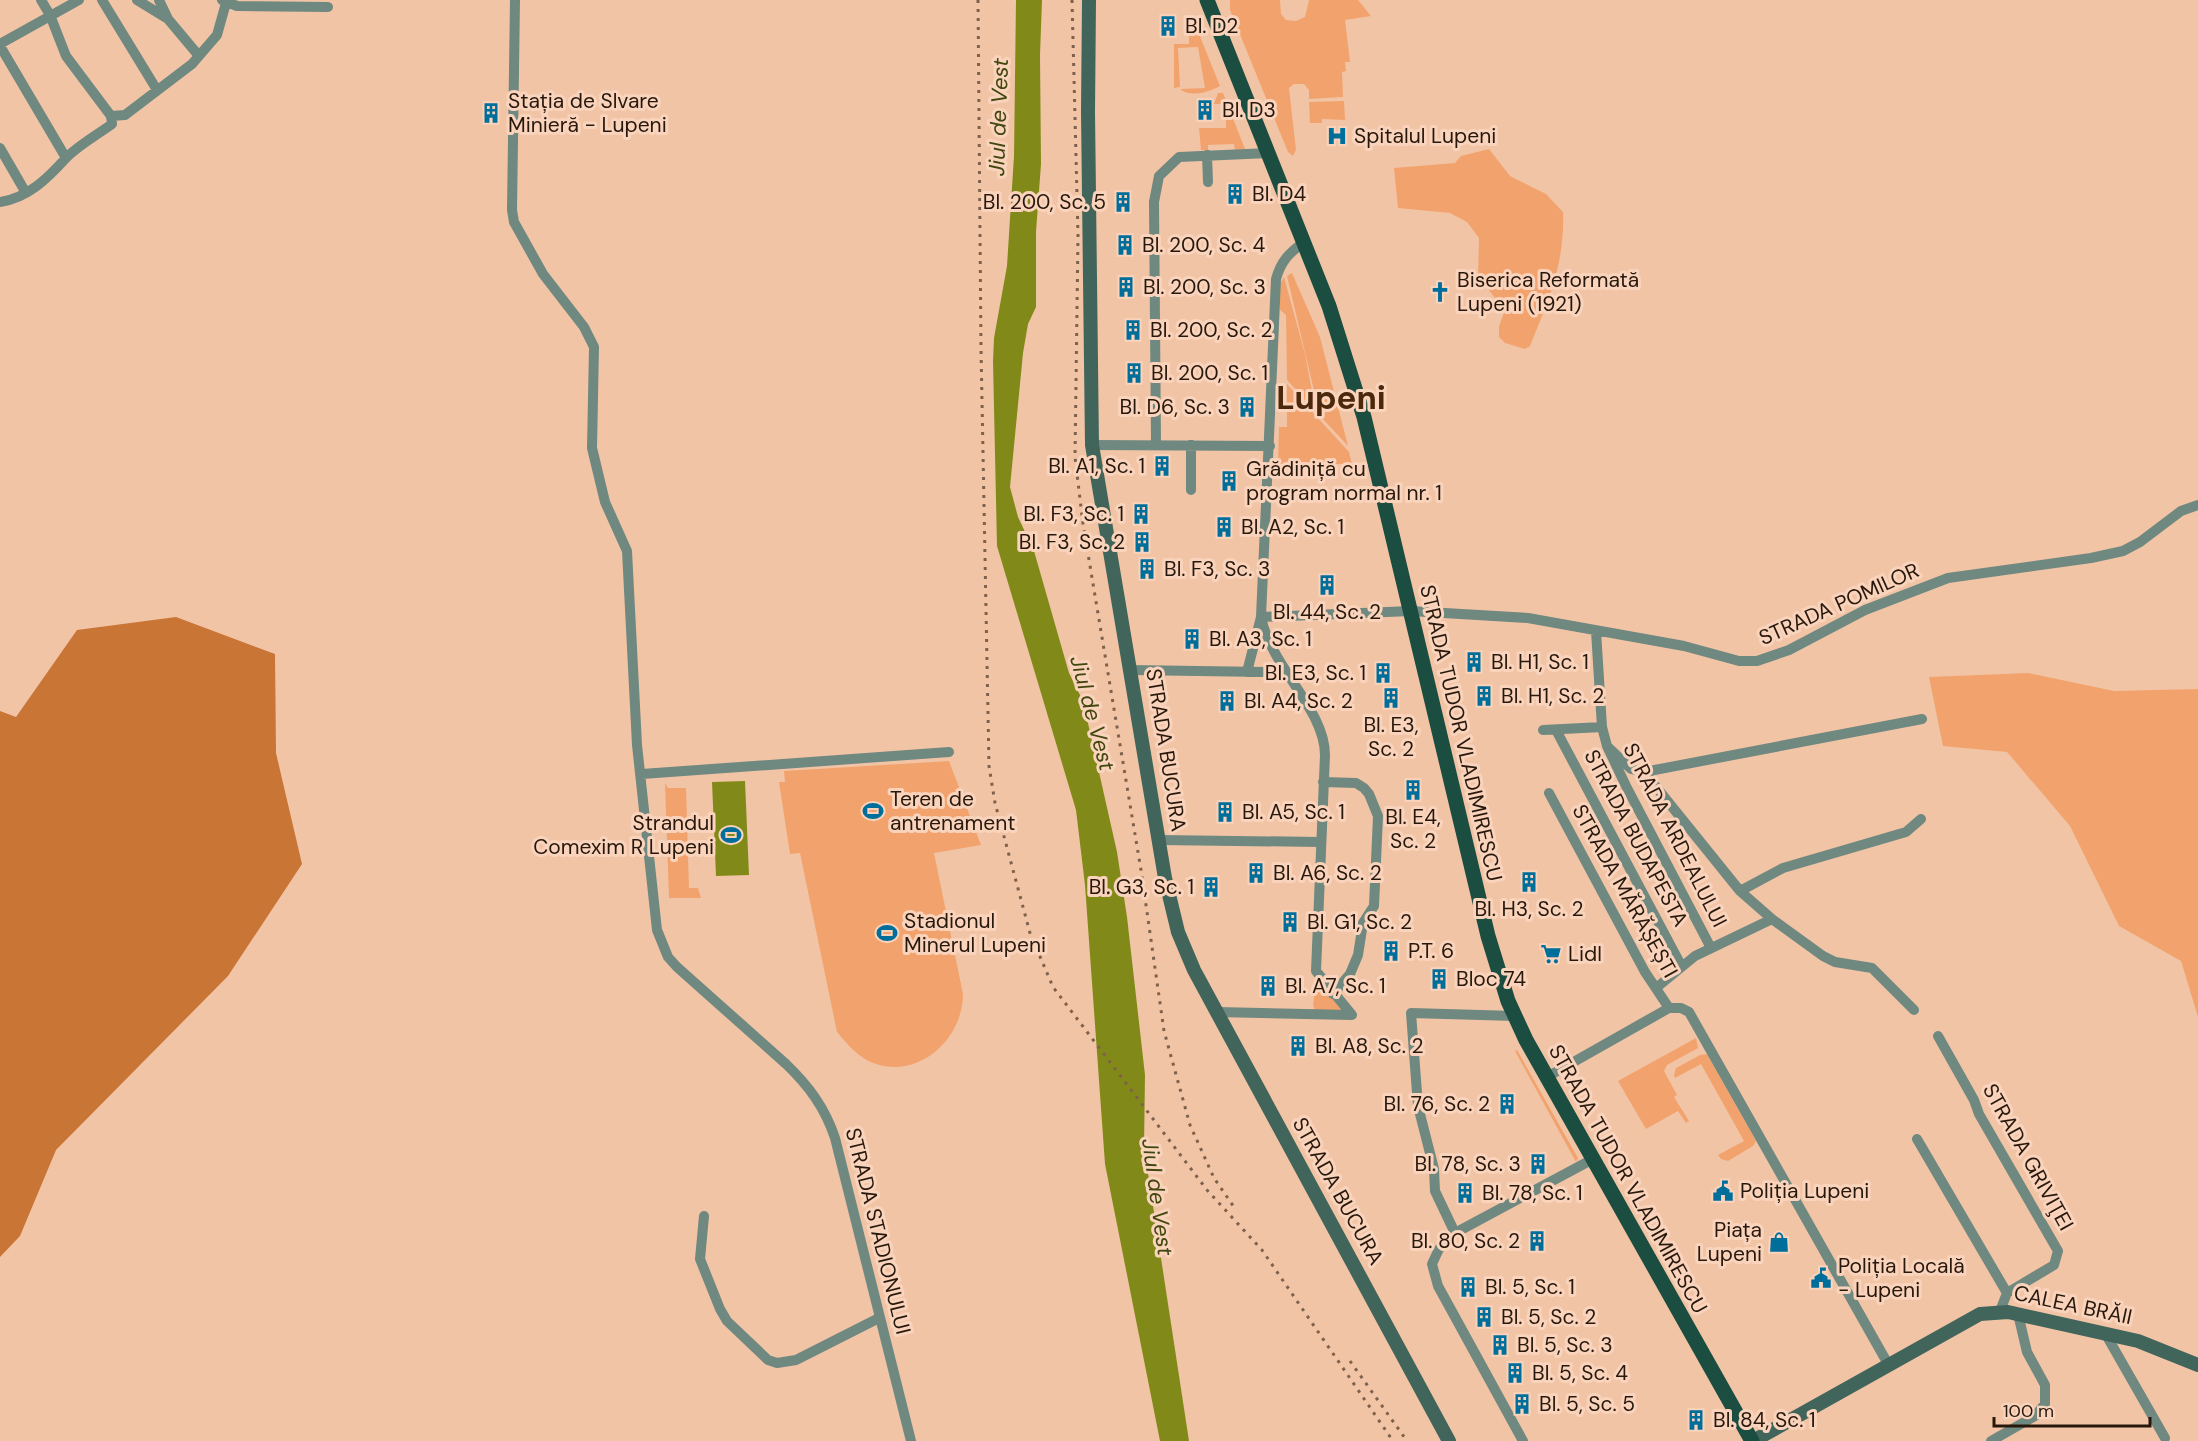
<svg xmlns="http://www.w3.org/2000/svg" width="2198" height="1441" font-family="'DM Sans',sans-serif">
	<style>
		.green { fill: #f2a36d }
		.forest { fill: #c87536 }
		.water { fill: #818a18 }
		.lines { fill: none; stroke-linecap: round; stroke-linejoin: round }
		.minor { stroke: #6f8880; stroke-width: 10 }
		.secondary { stroke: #41655b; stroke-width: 14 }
		.primary { stroke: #1c4d41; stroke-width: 15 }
		.rail { stroke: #7e614d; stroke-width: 3; stroke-dasharray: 3 6; stroke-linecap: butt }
		.labels { text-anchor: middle; stroke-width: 6; stroke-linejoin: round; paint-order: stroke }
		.poi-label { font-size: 21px; fill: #28180c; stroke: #f9d3bb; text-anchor: start }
		.street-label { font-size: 21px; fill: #28180c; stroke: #f9d3bb }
		.water-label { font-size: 22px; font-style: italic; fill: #42470f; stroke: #f9d3bb }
		.town-label { font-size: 33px; font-weight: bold; fill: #4b270b; stroke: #f9d3bb }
	</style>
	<rect width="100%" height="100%" fill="#f2c4a6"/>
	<path class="green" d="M 1230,0 L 1280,0 L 1281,14 L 1286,20 L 1296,21 L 1305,17 L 1309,0 L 1358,0 L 1371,16 L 1345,20 L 1350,62 L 1345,62 L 1346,71 L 1342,72 L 1343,97 L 1309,99 L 1309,90 L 1304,84 L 1294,84 L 1289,88 L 1296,150 L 1293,156 L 1288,152 L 1230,10 Z
		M 1193,19 L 1220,86 C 1209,92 1190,98 1180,89 L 1205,88 L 1198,47 L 1178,48 L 1180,87 L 1174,88 L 1174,44 L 1189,44 L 1189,20 Z
		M 1218,93 L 1223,93 L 1245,149 L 1235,150 L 1234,144 L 1208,145 L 1208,150 L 1201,150 L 1199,128 L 1226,128 L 1226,104 L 1214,104 Z
		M 1344,101 L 1345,120 L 1322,119 L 1322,123 L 1310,123 L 1309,102 Z
		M 1489,149 L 1510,176 L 1546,194 L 1563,212 C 1565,263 1549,299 1530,346 L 1525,349 L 1505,343 L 1499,337 L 1499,326 L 1505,310 L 1478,277 L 1479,238 L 1467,222 L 1450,213 L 1398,208 L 1394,168 L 1455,163 L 1461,156 Z
		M 1292,273 L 1320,337 L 1348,446 L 1320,416 L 1287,276 Z
		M 1284,277 L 1305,354 L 1316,412 L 1287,380 L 1286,315 L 1280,310 L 1280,284 Z
		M 1287,384 L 1349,452 L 1352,464 L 1278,464 L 1279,427 L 1287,427 Z
		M 2028,673 L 2114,691 L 2198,689 L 2198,1017 L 2181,961 L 2119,926 L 2070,826 L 2007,752 L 1943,746 L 1929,677 Z
		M 949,761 L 981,845 L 934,853 L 963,994 C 963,1039 919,1080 873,1063 C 858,1057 847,1044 837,1032 L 800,853 L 790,854 L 779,782 L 785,782 L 784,771 Z
		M 665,783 L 668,788 L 686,788 L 689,888 L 698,888 L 701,898 L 669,898 Z
		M 1321,986 L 1341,1007 L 1341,1011 L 1315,1010 L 1313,1006 L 1315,989 Z
		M 1696,1038 L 1698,1048 L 1667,1065 L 1664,1071 L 1677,1095 L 1674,1097 L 1689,1121 L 1686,1123 L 1678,1111 L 1646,1129 L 1618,1081 Z
		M 1517,1050 L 1578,1158 L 1576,1162 L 1515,1051 Z
		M 1707,1054 L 1756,1141 L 1753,1146 L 1728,1161 L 1721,1159 L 1718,1155 L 1744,1141 L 1701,1064 L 1675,1078 L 1674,1075 L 1676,1068 L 1700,1055 Z"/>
	<path class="forest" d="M 176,617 L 275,654 L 276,753 L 302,864 L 228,976 L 56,1150 L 20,1236 L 0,1257 L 0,711 L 16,717 L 77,630 Z"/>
	<path class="water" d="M 1016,0 L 1042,0 L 1040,55 L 1041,164 L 1036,232 L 1036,307 L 1028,324 L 1023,353 L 1010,487 L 1018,517 L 1034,551 L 1069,673 L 1083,701 L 1117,852 L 1127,917 L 1145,1075 L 1144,1147 L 1189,1441 L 1160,1441 L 1105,1164 L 1085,885 L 1076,810 L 997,546 L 993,361 L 994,338 L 1007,266 L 1014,156 Z
		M 745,781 L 749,875 L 716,876 L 712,782 Z"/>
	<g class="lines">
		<path class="minor" d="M 102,0 L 157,90
			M 137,0 L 168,19
			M 159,0 L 168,19 L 199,56
			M 222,0 L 237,6 L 328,7
			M 515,0 L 512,210 L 514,222 L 543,274 L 584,327 L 594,347 L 592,448 L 605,502 L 627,551 L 637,745 L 657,930 L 668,957 L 677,967 L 786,1064 C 809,1086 825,1108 835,1138 L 911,1441
			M 0,44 L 79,0
			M 0,46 L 66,158
			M 111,116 L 125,115 L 192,64 L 217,35 L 226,3
			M 0,148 L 26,193
			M 1207,155 L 1208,182
			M 0,202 C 28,198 48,178 66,158 C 79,145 97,135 112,124 L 111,116 L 66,56 L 50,15 L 41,0
			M 1304,242 C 1289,253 1281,261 1276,279 L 1261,617 C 1270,666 1325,709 1325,755 L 1316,971 L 1352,1015
			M 1156,444 L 1154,202 L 1159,176 L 1179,157 L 1269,153
			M 1092,445 L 1270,446
			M 1191,490 L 1191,445
			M 1596,631 L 1602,727
			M 1131,670 L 1265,672 L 1287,674
			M 1247,672 L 1261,617 L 1411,611 L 1528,618 L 1684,646 L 1739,661 L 1757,661 L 1789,650 L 1865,610 L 1948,578 L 2091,558 L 2123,551 L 2140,542 L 2181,511 L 2198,505
			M 1543,730 L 1602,727 L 1607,746 L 1626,786 L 1711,948
			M 1556,730 L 1681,965
			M 1607,746 L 1631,769 L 1644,772 L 1922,719
			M 1644,772 L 1740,891 L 1772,919 L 1823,956 L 1835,962 L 1872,968 L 1914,1010
			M 642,774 L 949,752
			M 1323,782 L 1356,783 L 1364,788 L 1369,794 L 1378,816 L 1374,906 L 1363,923 L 1358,955 L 1350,974 L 1333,994
			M 1549,793 L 1645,972 L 1669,1008
			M 1159,840 L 1321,842
			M 1740,891 L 1783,868 L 1906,832 L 1921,819
			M 1656,988 L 1695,956 L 1772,919
			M 1217,1012 L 1352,1015
			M 1938,1036 L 1974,1100 L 1979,1114 L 2058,1251 L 2054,1265 L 2007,1293 L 2000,1311
			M 1547,1077 L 1669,1008 L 1681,1008 L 1689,1012 L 1888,1364
			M 1917,1139 L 2007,1293
			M 704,1216 L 700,1259 L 720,1309 L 727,1321 L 768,1360 L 777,1363 L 796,1360 L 879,1318
			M 1455,1233 L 1435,1191 L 1434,1169 L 1418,1106 L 1411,1013 L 1515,1016
			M 2105,1333 L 2165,1438
			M 1523,1441 L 1438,1286 L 1432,1264 L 1439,1249 L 1455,1233 L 1593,1159
			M 1991,1441 L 2035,1416 L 2045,1404 L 2045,1385 L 2027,1352 L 2018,1314"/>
		<path class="secondary" d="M 1089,0 L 1088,112 L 1092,445 L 1165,878 L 1178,932 L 1194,970 L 1449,1441
			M 1753,1441 L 1980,1314 L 2008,1312 L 2138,1341 L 2198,1365"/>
		<path class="primary" d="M 1207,0 L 1329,306 L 1364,417 L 1488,936 L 1508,1001 L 1526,1040 L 1752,1441"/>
		<path class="rail" d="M 978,0 L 981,348 L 989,766 L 995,803 L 1030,933 L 1053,987 L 1207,1190 L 1262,1250 L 1393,1441
			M 1072,0 L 1078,235 L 1075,457 L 1083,524 L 1141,870 L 1164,1031 L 1190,1125 L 1214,1178 L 1236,1210
			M 1350,1361 L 1407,1441"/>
	</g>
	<defs>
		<g id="building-bare" transform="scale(1.62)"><path d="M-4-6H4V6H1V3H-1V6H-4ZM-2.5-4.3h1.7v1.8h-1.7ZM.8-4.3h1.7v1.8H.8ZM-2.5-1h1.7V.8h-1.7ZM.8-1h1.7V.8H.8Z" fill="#006e9a" stroke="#f9d3bb" stroke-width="2.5" paint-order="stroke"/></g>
		<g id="hospital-bare" transform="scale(1.62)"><path d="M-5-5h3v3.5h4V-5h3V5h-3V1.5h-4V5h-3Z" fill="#006e9a" stroke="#f9d3bb" stroke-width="2.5" paint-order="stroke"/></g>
		<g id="church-bare" transform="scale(1.62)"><path d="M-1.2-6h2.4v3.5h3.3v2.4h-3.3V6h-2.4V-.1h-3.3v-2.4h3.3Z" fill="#006e9a" stroke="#f9d3bb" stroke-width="2.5" paint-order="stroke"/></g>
		<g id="stadium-bare" transform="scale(1.62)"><path d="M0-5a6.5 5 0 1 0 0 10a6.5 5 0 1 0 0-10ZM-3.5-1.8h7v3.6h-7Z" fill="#006e9a" stroke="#f9d3bb" stroke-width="2.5" paint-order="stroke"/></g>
		<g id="supermarket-bare" transform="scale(1.62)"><path d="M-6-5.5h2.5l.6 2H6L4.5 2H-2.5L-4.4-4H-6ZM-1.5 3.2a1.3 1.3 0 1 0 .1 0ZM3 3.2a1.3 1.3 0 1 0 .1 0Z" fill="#006e9a" stroke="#f9d3bb" stroke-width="2.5" paint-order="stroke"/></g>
		<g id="civic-bare" transform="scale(1.62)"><path d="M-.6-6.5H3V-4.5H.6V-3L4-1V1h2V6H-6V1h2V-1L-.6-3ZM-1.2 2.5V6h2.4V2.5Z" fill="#006e9a" stroke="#f9d3bb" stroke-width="2.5" paint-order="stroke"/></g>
		<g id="shop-bare" transform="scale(1.62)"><path d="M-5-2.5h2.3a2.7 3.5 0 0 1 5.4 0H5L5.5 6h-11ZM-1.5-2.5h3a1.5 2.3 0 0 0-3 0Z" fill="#006e9a" stroke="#f9d3bb" stroke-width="2.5" paint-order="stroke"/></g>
	</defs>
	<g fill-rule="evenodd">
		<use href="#building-bare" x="1168" y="26"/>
		<use href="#building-bare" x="1205" y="110"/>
		<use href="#building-bare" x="491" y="113"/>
		<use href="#hospital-bare" x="1337" y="136"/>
		<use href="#building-bare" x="1235" y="194"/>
		<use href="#building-bare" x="1123" y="202"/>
		<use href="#building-bare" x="1125" y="245"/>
		<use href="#building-bare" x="1126" y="287"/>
		<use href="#church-bare" x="1440" y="292"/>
		<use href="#building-bare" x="1133" y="330"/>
		<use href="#building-bare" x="1134" y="373"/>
		<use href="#building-bare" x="1247" y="407"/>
		<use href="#building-bare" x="1162" y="466"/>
		<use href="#building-bare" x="1229" y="481"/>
		<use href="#building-bare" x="1141" y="514"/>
		<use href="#building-bare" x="1224" y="527"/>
		<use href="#building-bare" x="1142" y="542"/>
		<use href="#building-bare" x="1147" y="569"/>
		<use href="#building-bare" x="1327" y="585"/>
		<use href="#building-bare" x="1192" y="639"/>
		<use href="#building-bare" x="1474" y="662"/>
		<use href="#building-bare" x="1383" y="673"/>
		<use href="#building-bare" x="1484" y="696"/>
		<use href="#building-bare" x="1391" y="698"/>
		<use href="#building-bare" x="1227" y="701"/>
		<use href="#building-bare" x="1413" y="790"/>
		<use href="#stadium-bare" x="873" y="811"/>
		<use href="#building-bare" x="1225" y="812"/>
		<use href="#stadium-bare" x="731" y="835"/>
		<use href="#building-bare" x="1256" y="873"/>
		<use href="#building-bare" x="1529" y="882"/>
		<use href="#building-bare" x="1211" y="887"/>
		<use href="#building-bare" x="1290" y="922"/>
		<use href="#stadium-bare" x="887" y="933"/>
		<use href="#building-bare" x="1391" y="951"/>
		<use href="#supermarket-bare" x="1551" y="954"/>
		<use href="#building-bare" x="1439" y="979"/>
		<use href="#building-bare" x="1268" y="986"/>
		<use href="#building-bare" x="1298" y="1046"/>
		<use href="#building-bare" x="1507" y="1104"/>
		<use href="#building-bare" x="1538" y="1164"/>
		<use href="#civic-bare" x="1723" y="1191"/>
		<use href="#building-bare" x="1465" y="1193"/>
		<use href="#building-bare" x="1537" y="1241"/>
		<use href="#shop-bare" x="1779" y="1242"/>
		<use href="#civic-bare" x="1821" y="1278"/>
		<use href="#building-bare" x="1468" y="1287"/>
		<use href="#building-bare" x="1484" y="1317"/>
		<use href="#building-bare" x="1500" y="1345"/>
		<use href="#building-bare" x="1515" y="1373"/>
		<use href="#building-bare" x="1522" y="1404"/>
		<use href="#building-bare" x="1696" y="1420"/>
	</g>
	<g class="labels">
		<g class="poi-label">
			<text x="1185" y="33">Bl. D2</text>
			<text x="508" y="108">Stația de Slvare<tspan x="508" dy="24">Minieră - Lupeni</tspan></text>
			<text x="1222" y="117">Bl. D3</text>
			<text x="1354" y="143">Spitalul Lupeni</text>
			<text x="1252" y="201">Bl. D4</text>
			<text x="1106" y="209" text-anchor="end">Bl. 200, Sc. 5</text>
			<text x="1142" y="252">Bl. 200, Sc. 4</text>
			<text x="1457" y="287">Biserica Reformată<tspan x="1457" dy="24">Lupeni (1921)</tspan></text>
			<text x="1143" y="294">Bl. 200, Sc. 3</text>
			<text x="1150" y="337">Bl. 200, Sc. 2</text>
			<text x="1151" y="380">Bl. 200, Sc. 1</text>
			<text x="1230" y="414" text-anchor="end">Bl. D6, Sc. 3</text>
			<text x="1145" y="473" text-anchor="end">Bl. A1, Sc. 1</text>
			<text x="1246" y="476">Grădiniță cu<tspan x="1246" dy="24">program normal nr. 1</tspan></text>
			<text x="1124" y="521" text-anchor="end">Bl. F3, Sc. 1</text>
			<text x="1241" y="534">Bl. A2, Sc. 1</text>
			<text x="1125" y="549" text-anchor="end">Bl. F3, Sc. 2</text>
			<text x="1164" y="576">Bl. F3, Sc. 3</text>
			<text x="1327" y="619" text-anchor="middle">Bl. 44, Sc. 2</text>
			<text x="1209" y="646">Bl. A3, Sc. 1</text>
			<text x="1491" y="669">Bl. H1, Sc. 1</text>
			<text x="1366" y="680" text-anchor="end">Bl. E3, Sc. 1</text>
			<text x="1501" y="703">Bl. H1, Sc. 2</text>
			<text x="1244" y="708">Bl. A4, Sc. 2</text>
			<text x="1391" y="732" text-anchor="middle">Bl. E3,<tspan x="1391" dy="24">Sc. 2</tspan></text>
			<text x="890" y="806">Teren de<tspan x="890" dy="24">antrenament</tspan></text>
			<text x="1242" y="819">Bl. A5, Sc. 1</text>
			<text x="1413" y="824" text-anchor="middle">Bl. E4,<tspan x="1413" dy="24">Sc. 2</tspan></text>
			<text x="714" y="830" text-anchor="end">Strandul<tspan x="714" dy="24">Comexim R Lupeni</tspan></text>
			<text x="1273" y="880">Bl. A6, Sc. 2</text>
			<text x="1194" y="894" text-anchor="end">Bl. G3, Sc. 1</text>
			<text x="1529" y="916" text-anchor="middle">Bl. H3, Sc. 2</text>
			<text x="904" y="928">Stadionul<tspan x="904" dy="24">Minerul Lupeni</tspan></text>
			<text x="1307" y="929">Bl. G1, Sc. 2</text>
			<text x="1408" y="958">P.T. 6</text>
			<text x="1568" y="961">Lidl</text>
			<text x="1456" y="986">Bloc 74</text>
			<text x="1285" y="993">Bl. A7, Sc. 1</text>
			<text x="1315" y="1053">Bl. A8, Sc. 2</text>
			<text x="1490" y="1111" text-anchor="end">Bl. 76, Sc. 2</text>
			<text x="1521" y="1171" text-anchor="end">Bl. 78, Sc. 3</text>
			<text x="1740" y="1198">Poliția Lupeni</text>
			<text x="1482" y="1200">Bl. 78, Sc. 1</text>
			<text x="1762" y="1237" text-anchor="end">Piața<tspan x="1762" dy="24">Lupeni</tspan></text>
			<text x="1520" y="1248" text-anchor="end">Bl. 80, Sc. 2</text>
			<text x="1838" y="1273">Poliția Locală<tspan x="1838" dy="24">- Lupeni</tspan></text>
			<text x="1485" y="1294">Bl. 5, Sc. 1</text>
			<text x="1501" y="1324">Bl. 5, Sc. 2</text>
			<text x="1517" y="1352">Bl. 5, Sc. 3</text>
			<text x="1532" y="1380">Bl. 5, Sc. 4</text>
			<text x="1539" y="1411">Bl. 5, Sc. 5</text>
			<text x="1713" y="1427">Bl. 84, Sc. 1</text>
		</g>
		<g class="street-label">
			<text transform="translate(1839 604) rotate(-24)" y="7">STRADA POMILOR</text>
			<text transform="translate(1461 733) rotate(77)" y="7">STRADA TUDOR VLADIMIRESCU</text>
			<text transform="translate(1166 750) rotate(81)" y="7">STRADA BUCURA</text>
			<text transform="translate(1675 835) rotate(63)" y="7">STRADA ARDEALULUI</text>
			<text transform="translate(1636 838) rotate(62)" y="7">STRADA BUDAPESTA</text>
			<text transform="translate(1625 891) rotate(61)" y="7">STRADA MĂRĂȘEȘTI</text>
			<text transform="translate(2028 1157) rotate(61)" y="7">STRADA GRIVIŢEI</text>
			<text transform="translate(1628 1179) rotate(61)" y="7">STRADA TUDOR VLADIMIRESCU</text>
			<text transform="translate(1338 1191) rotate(61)" y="7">STRADA BUCURA</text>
			<text transform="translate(878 1231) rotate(76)" y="7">STRADA STADIONULUI</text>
			<text transform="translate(2073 1305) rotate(12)" y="7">CALEA BRĂII</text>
		</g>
		<g class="water-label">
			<text transform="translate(998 117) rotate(-88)" y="8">Jiul de Vest</text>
			<text transform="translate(1093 713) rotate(75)" y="8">Jiul de Vest</text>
			<text transform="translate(1158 1197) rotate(82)" y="8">Jiul de Vest</text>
		</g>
		<g class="town-label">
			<text x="1331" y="409">Lupeni</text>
		</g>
	</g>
	<path d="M1994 1417v9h156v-9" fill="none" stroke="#28180c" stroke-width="3"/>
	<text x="2003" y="1417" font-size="18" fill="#28180c" stroke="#f9d3bb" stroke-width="4.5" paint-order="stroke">100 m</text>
</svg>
